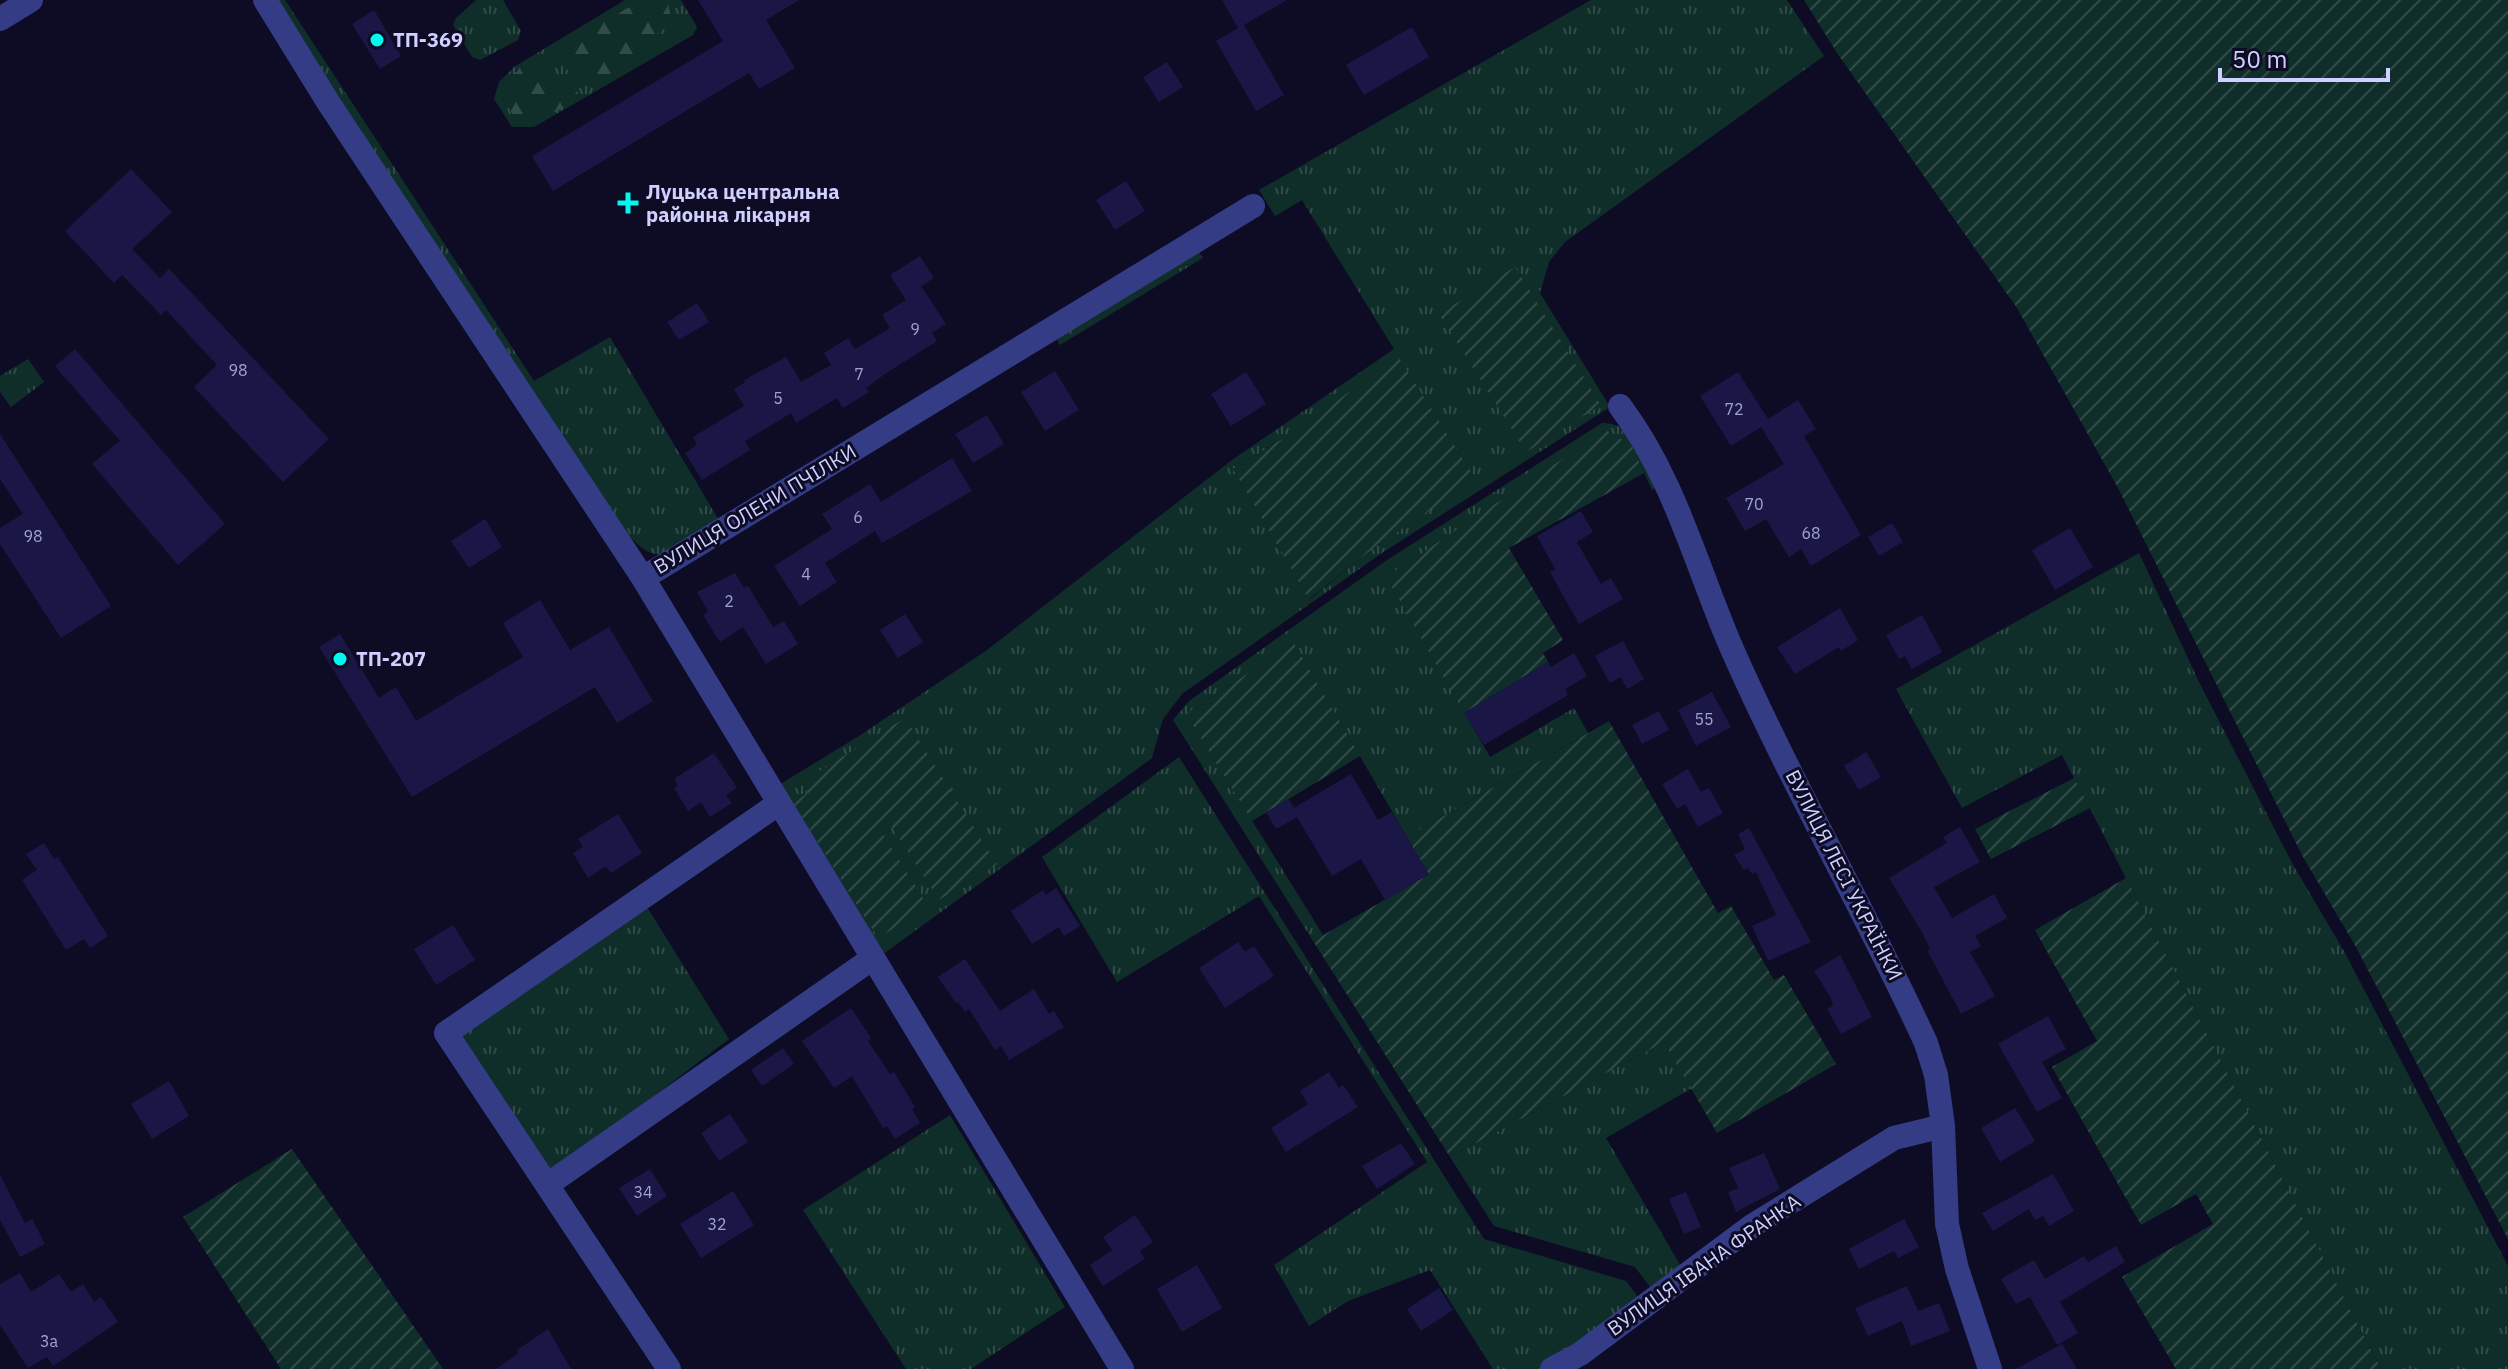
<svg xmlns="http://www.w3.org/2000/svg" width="2508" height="1369" font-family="'IBM Plex Sans',sans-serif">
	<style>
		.grass { fill: url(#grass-tufts); fill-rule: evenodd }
		.forest { fill: url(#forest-firs) }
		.garden { fill: url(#garden-furrows) }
		.building { fill: #1a1746 }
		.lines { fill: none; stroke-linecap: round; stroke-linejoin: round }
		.minor { stroke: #343c86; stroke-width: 24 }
		.poi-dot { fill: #00faf1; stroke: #0d0c24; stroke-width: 3 }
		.labels { text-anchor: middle; stroke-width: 6; stroke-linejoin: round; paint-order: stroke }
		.number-label { font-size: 16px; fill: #a2a2d1 }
		.poi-label { font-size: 20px; font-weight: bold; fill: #cfd0ff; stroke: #0d0c24; text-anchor: start }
		.street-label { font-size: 20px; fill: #cfd0ff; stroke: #0d0c24 }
	</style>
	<defs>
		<pattern id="grass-tufts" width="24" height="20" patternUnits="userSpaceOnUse" patternTransform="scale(2)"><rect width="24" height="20" fill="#0f2e29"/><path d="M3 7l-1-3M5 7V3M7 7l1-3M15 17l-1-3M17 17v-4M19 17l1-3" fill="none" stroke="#314b49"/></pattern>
		<pattern id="forest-firs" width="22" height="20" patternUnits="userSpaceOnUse" patternTransform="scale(2)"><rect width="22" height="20" fill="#0f2e29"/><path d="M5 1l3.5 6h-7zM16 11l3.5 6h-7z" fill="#314b49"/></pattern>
		<pattern id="garden-furrows" width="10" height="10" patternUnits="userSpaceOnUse" patternTransform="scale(2)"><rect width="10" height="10" fill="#0f2e29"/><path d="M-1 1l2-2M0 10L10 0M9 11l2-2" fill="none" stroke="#314b49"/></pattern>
	</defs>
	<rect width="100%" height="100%" fill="#0d0c24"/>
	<path class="grass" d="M 273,0 L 285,0 L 534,381 L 610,337 L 720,522 C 703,531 677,552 658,554 C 636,556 599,496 585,478 Z
		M 476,0 L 503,0 L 521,31 L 518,40 L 480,60 L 472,57 L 453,25 L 456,18 Z
		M 625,0 L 681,0 L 697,27 L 693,35 L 534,127 L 512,127 L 494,99 L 499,82 L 514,67 Z
		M 1591,0 L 1787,0 L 1824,56 L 1565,242 L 1549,262 L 1540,293 L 1610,407 L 1382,553 L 1182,694 L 1163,719 L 1152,758 L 882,955 L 777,786 L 859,736 L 987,650 L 1232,460 L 1394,349 L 1302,200 L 1275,216 L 1259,190 ZM 1300,428 L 1376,546 L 1310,599 L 1233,469 ZM 802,782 L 996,864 L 939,900 L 893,826 L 882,833 L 794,803 L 809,793 Z
		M 1196,247 L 1203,258 L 1060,345 L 1053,334 Z
		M 28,359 L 44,382 L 11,407 L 0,392 L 0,376 Z
		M 1602,423 C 1635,422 1646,460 1660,485 L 1652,490 L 1632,446 L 1386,577 L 1490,757 L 1574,708 L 1588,733 L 1407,837 L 1294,643 L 1186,714 L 1323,935 L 1313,941 L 1173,720 L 1189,701 L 1387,560 Z
		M 2139,553 L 2199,682 L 2292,863 L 2345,953 L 2508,1266 L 2508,1369 L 2381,1369 L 2062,755 L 1962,808 L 1896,689 Z
		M 1179,757 L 1484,1239 L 1626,1281 L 1641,1301 L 1577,1349 L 1540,1369 L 1493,1369 L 1430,1270 L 1348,1301 L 1309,1326 L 1274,1265 L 1427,1162 L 1259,896 L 1117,982 L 1042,857 Z
		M 647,907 L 729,1039 L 551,1174 L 460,1037 Z
		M 1664,1042 L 1692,1088 L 1606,1138 L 1683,1270 L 1654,1292 L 1635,1267 L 1494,1226 L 1450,1157 Z
		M 950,1115 L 1065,1307 L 971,1369 L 906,1369 L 803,1210 Z"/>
	<path class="forest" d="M 643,0 L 668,3 L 672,23 L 649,40 L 639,64 C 613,77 565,93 557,49 L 568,40 Z
		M 530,64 L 546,69 L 551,78 L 562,78 L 578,93 L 578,100 L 536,122 L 518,120 L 511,112 L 513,74 Z"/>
	<path class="garden" d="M 1804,0 L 2508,0 L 2508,1239 L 2356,947 L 2303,857 L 2118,488 L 2017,308 L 1837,53 Z
		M 1515,267 L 1601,405 L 1526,452 L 1439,314 Z
		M 1398,356 L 1476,480 L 1376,546 L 1309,599 L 1233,469 L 1300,428 Z
		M 1606,430 L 1632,446 L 1644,473 L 1509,548 L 1563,640 L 1543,653 L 1548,662 L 1464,713 L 1386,577 Z
		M 1294,643 L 1360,756 L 1252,821 L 1186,714 Z
		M 905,718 L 997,864 L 939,900 L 892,827 L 882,833 L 928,906 L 878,938 L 793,803 L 808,793 L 802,782 Z
		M 1609,721 L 1718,913 L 1731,906 L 1774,980 L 1784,975 L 1836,1064 L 1717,1133 L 1664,1042 L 1450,1157 L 1313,941 L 1428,875 L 1407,837 Z
		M 2074,778 L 2090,808 L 1991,859 L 1975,829 Z
		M 2126,878 L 2381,1369 L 2176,1369 L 2122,1277 L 2213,1224 L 2196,1194 L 2141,1225 L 2052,1067 L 2097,1041 L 2035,930 Z
		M 292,1149 L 443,1369 L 281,1369 L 183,1217 Z"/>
	<path class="building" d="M 698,0 L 799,0 L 766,20 L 795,68 L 759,89 L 749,73 L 553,191 L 532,156 L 723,41 Z
		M 1222,0 L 1287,0 L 1244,25 L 1284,95 L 1256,111 L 1216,41 L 1238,28 Z
		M 374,10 L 401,56 L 380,69 L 352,24 Z
		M 1412,27 L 1429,57 L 1364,95 L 1346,65 Z
		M 1167,62 L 1183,87 L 1159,102 L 1143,77 Z
		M 131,169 L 172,212 L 132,249 L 160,278 L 169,269 L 329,439 L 283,482 L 194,387 L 217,365 L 166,310 L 161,315 L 122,275 L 114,283 L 65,231 Z
		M 1126,181 L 1145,211 L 1115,230 L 1096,200 Z
		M 920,256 L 934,278 L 921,286 L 946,324 L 932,333 L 937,341 L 885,374 L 866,388 L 869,392 L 843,408 L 837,398 L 796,423 L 791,413 L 745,441 L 750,450 L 702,480 L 685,453 L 697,445 L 693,437 L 744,406 L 734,389 L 745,382 L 744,380 L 786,357 L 801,382 L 831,365 L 824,353 L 848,338 L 855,349 L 890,328 L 882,315 L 906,300 L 890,275 Z
		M 697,303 L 709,322 L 679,340 L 667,322 Z
		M 75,349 L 225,524 L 178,565 L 92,464 L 120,441 L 55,366 Z
		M 1055,371 L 1079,410 L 1045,431 L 1021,392 Z
		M 1246,372 L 1266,404 L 1231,426 L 1211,394 Z
		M 1738,372 L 1768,419 L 1798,400 L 1816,429 L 1804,436 L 1861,535 L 1811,566 L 1801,549 L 1789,557 L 1766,519 L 1745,531 L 1726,498 L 1784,464 L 1761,427 L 1731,446 L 1700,396 Z
		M 987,415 L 1004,444 L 973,463 L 955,434 Z
		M 0,434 L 111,606 L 61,638 L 0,544 L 0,528 L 23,514 L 0,479 Z
		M 952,458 L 972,491 L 882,543 L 875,531 L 825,563 L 837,582 L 800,606 L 774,566 L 832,529 L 822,514 L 870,484 L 881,502 Z
		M 1581,511 L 1593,532 L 1577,542 L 1601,584 L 1611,578 L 1623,599 L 1579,624 L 1550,572 L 1555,569 L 1537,536 Z
		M 485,519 L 502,547 L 469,568 L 451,541 Z
		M 1892,523 L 1903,542 L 1879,556 L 1868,537 Z
		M 2070,528 L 2093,567 L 2055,590 L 2032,550 Z
		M 735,573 L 744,588 L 748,586 L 773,627 L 784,621 L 798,644 L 766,664 L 743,627 L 720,642 L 703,615 L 708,611 L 697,592 Z
		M 540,600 L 570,650 L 609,627 L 653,701 L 617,723 L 595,687 L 412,797 L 319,647 L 340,634 L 379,698 L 396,687 L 416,721 L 523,657 L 503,623 Z
		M 1840,608 L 1858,640 L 1841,651 L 1839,647 L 1795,674 L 1777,647 Z
		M 905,614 L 923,642 L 898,658 L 880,630 Z
		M 1922,615 L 1942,652 L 1912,669 L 1905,656 L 1899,659 L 1886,635 Z
		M 1623,641 L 1644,679 L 1627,689 L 1621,677 L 1610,683 L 1595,656 Z
		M 1574,653 L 1587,676 L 1565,689 L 1568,695 L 1484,745 L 1464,713 L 1548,662 L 1551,667 Z
		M 1712,692 L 1731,727 L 1696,746 L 1678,710 Z
		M 1659,711 L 1669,730 L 1642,744 L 1632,725 Z
		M 1866,752 L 1881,777 L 1859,790 L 1844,766 Z
		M 714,753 L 737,788 L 726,795 L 732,803 L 710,817 L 701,802 L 688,811 L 674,788 L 678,786 L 674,779 Z
		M 1688,769 L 1701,792 L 1709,788 L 1723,813 L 1698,827 L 1685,804 L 1677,809 L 1662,784 Z
		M 1351,774 L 1378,820 L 1392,812 L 1429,874 L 1385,900 L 1361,859 L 1332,876 L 1297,817 L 1276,829 L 1266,812 L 1289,799 L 1294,808 Z
		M 618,814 L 642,853 L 611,873 L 606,866 L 588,878 L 573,853 L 583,847 L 578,839 Z
		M 1960,827 L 1980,862 L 1934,887 L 1952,918 L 1994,894 L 2007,918 L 1975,936 L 1981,946 L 1970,952 L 1995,996 L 1961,1014 L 1927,950 L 1930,949 L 1923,934 L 1889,878 L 1947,843 L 1943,837 Z
		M 1749,828 L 1811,942 L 1768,961 L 1752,926 L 1776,915 L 1756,872 L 1752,874 L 1748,868 L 1744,870 L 1734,855 L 1745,849 L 1738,834 Z
		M 44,843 L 54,859 L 58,857 L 108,936 L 90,948 L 84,939 L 66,950 L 22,880 L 37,870 L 26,854 Z
		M 1056,888 L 1080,926 L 1064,936 L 1059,927 L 1032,944 L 1011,911 L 1043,890 L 1046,895 Z
		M 453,925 L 475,960 L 436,985 L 414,949 Z
		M 1238,942 L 1245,952 L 1254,946 L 1274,976 L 1225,1008 L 1199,968 Z
		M 1840,955 L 1872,1017 L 1841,1034 L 1827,1009 L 1833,1006 L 1831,998 L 1814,971 Z
		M 965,959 L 1000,1011 L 1034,989 L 1049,1014 L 1054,1011 L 1064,1027 L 1009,1060 L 1001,1046 L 995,1050 L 969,1009 L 965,1012 L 958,1002 L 956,1003 L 938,977 Z
		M 851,1008 L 871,1038 L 868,1041 L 890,1074 L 894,1072 L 915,1107 L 912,1109 L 920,1123 L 895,1139 L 887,1126 L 883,1128 L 852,1076 L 834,1088 L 802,1041 Z
		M 2048,1016 L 2066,1049 L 2042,1062 L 2062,1098 L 2037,1112 L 1998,1044 Z
		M 783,1048 L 794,1064 L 762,1086 L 751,1070 Z
		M 1329,1072 L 1339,1088 L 1343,1085 L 1358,1107 L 1286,1152 L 1271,1128 L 1308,1104 L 1300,1091 Z
		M 169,1081 L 189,1116 L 152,1139 L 131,1104 Z
		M 2015,1108 L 2035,1141 L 2000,1162 L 1981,1128 Z
		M 730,1114 L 748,1142 L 719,1161 L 701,1133 Z
		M 1401,1143 L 1415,1164 L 1377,1189 L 1362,1166 Z
		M 1764,1153 L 1780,1189 L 1736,1212 L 1728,1192 L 1738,1188 L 1729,1168 Z
		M 650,1169 L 667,1196 L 637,1216 L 619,1188 Z
		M 2053,1174 L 2074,1211 L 2049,1226 L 2043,1216 L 2035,1220 L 2029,1209 L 1993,1231 L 1982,1213 Z
		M 0,1175 L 25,1223 L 32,1219 L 45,1244 L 20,1257 L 0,1220 Z
		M 733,1191 L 754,1225 L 701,1258 L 680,1224 Z
		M 1686,1192 L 1701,1227 L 1684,1234 L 1669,1199 Z
		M 1135,1215 L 1153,1242 L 1140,1251 L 1145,1259 L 1103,1286 L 1090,1265 L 1112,1250 L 1103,1237 Z
		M 1904,1219 L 1919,1247 L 1898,1258 L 1894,1251 L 1859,1269 L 1849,1249 Z
		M 2116,1246 L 2125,1262 L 2060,1302 L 2078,1333 L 2057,1345 L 2030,1297 L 2016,1304 L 2001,1279 L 2034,1260 L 2045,1279 L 2084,1256 L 2088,1262 Z
		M 1197,1265 L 1222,1308 L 1182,1332 L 1157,1289 Z
		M 20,1273 L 31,1292 L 59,1274 L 71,1292 L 83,1284 L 94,1302 L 101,1297 L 118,1322 L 53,1366 L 47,1357 L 28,1368 L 0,1325 L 0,1284 Z
		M 1907,1286 L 1918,1311 L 1939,1303 L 1950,1331 L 1911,1346 L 1902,1321 L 1868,1336 L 1855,1308 Z
		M 1439,1288 L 1453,1310 L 1421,1331 L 1407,1309 Z
		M 548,1329 L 571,1369 L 496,1369 L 519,1353 L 517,1350 Z
		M 2062,1344 L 2077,1369 L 2016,1369 Z"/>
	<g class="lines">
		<path class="minor" d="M 265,0 L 328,102 L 643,578 L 1122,1369
			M 0,19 L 31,0
			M 1620,406 C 1675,479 1696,566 1732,649 C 1791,783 1865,910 1926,1043 L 1936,1075 L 1943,1126 L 1947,1224 L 1957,1269 L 1990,1369
			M 643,578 L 1253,206
			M 547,1185 L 446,1033 L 778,804
			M 669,1369 L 547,1185 L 873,958
			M 1552,1369 L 1580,1354 L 1752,1226 L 1894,1138 L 1943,1126"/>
	</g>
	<g class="poi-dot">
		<circle cx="377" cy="40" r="8"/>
		<path d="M624 191h8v8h8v8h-8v8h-8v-8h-8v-8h8z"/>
		<circle cx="340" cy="659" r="8"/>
	</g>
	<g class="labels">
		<g class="number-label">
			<text x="915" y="335">9</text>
			<text x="238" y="376">98</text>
			<text x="859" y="380">7</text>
			<text x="778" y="404">5</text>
			<text x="1734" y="415">72</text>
			<text x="1754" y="510">70</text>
			<text x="858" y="523">6</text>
			<text x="1811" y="539">68</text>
			<text x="33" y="542">98</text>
			<text x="806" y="580">4</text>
			<text x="729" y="607">2</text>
			<text x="1704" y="725">55</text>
			<text x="643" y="1198">34</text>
			<text x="717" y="1230">32</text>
			<text x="49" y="1347">3а</text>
		</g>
		<g class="poi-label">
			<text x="393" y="47">ТП-369</text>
			<text x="646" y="199">Луцька центральна<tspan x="646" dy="23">районна лікарня</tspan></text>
			<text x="356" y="666">ТП-207</text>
		</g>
		<g class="street-label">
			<text transform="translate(755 509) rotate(-31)" y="7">ВУЛИЦЯ ОЛЕНИ ПЧІЛКИ</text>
			<text transform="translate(1844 875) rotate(63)" y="7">ВУЛИЦЯ ЛЕСІ УКРАЇНКИ</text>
			<text transform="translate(1704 1265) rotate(-35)" y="7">ВУЛИЦЯ ІВАНА ФРАНКА</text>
		</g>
	</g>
	<path d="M2220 68v12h168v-12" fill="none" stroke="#cfd0ff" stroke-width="4"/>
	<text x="2232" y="68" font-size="24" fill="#cfd0ff" stroke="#0d0c24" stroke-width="6" paint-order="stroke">50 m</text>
</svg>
